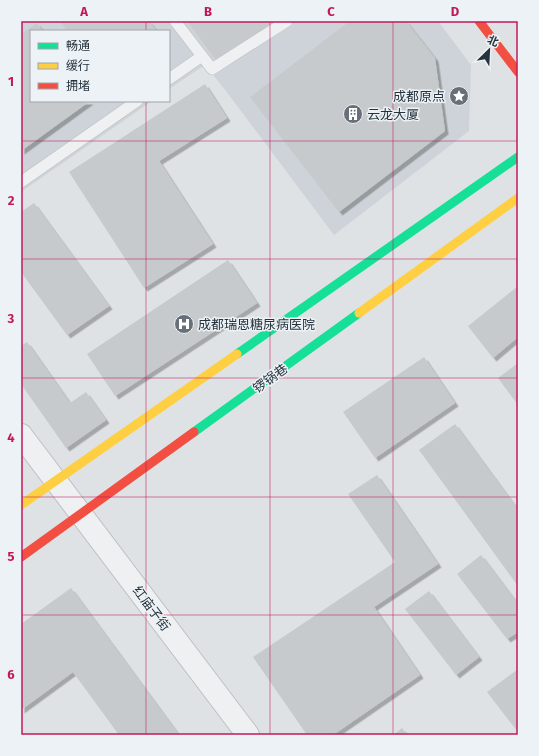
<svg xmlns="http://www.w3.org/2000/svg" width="539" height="756" font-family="'Fira Sans','Noto Sans SC',sans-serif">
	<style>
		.built { fill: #cdd3d8 }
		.building { fill: #c7cacd; filter: url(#shadow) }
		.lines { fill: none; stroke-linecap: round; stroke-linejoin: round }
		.lane-casing { stroke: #bdc0c3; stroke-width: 12 }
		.street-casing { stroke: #bdc0c3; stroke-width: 24 }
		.lane { stroke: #eff0f1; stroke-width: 11 }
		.street { stroke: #eff0f1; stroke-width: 22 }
		.fast { stroke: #16e098; stroke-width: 9 }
		.slow { stroke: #ffcf43; stroke-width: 9 }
		.jam { stroke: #f24e42; stroke-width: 9 }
		.grid { fill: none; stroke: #c2185b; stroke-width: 1; stroke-opacity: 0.55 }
		.labels { text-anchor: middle; stroke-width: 3; stroke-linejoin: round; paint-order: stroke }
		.poi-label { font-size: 13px; fill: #26333e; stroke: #ecf2f5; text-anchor: start }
		.street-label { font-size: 13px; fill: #26333e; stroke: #ecf2f5 }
		.neatline { fill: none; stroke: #c2185b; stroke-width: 1.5 }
		.grid-label { font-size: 13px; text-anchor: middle; font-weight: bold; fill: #c2185b }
	</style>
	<defs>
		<filter id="shadow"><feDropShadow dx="3.5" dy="3.5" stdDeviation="0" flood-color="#0004"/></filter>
	</defs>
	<rect width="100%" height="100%" fill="#dfe2e5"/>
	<path class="built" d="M 21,21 L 438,21 L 471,65 L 469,131 L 334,235 L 226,91 L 205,65 L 169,89 L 169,31 L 31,31 L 31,101 L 152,101 L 21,192 Z"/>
	<path class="building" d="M 60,21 L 149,21 L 157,31 L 68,31 Z
		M 187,21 L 277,21 L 219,64 Z
		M 350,21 L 406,21 L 435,58 L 445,131 L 339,212 L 250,97 Z
		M 37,23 L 43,31 L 31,31 L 31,101 L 90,101 L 21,151 L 21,34 Z
		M 205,84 L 227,118 L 159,161 L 213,244 L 144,288 L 69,172 Z
		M 34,203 L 109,306 L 67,335 L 21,272 L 21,212 Z
		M 228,260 L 257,303 L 115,396 L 87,354 Z
		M 518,286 L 518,337 L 493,358 L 468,326 Z
		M 27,342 L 70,403 L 86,392 L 106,420 L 66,448 L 21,384 L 21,346 Z
		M 424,357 L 455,403 L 375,458 L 343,412 Z
		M 518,363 L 518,405 L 498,378 Z
		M 455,424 L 518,510 L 518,586 L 419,450 Z
		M 377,475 L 438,564 L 374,607 L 420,675 L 333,735 L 307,735 L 253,657 L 395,562 L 348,494 Z
		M 481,555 L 518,604 L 518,632 L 507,639 L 457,574 Z
		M 71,588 L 179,735 L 119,735 L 73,672 L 21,710 L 21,624 Z
		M 429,591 L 479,657 L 456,675 L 405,609 Z
		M 518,669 L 518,732 L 487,692 Z
		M 402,728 L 408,735 L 393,735 Z"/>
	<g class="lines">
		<g class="lane-casing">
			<path id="lane" d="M 175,21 L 212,69 L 287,21
				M 169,79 L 202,56
				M 21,182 L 137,101"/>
		</g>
		<g class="street-casing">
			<path id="street" d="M 21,435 L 248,735"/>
		</g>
		<use href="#lane" class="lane"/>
		<use href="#street" class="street"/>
		<path class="fast" d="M 237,354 L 518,157
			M 194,432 L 359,313"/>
		<path class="slow" d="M 359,313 L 518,198
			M 21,505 L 237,354"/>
		<path class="jam" d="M 479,21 L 518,72
			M 21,557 L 194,432"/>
	</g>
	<path class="grid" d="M 146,21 L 146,31M 270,21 L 270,735M 393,21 L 393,735M 146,101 L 146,735M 21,141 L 518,141M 21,259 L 518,259M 21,378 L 518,378M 21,497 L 518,497M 21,615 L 518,615"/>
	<defs>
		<g id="sight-disc" transform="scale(1)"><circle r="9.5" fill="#677078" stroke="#ecf2f5"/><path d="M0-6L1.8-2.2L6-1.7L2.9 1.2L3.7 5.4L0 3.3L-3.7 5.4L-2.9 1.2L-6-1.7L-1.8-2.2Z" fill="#fff"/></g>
		<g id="building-disc" transform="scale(1)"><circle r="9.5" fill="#677078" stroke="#ecf2f5"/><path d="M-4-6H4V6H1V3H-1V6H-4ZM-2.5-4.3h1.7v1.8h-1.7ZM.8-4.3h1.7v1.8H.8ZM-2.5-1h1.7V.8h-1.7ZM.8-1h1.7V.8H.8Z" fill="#fff"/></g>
		<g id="hospital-disc" transform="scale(1)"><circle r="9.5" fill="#677078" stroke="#ecf2f5"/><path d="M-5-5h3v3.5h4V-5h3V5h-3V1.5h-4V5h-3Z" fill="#fff"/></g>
	</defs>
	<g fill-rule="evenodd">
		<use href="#sight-disc" x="459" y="96"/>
		<use href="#building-disc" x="353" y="114"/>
		<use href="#hospital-disc" x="184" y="324"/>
	</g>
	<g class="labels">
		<g class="poi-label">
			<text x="445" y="101" text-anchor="end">成都原点</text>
			<text x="367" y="119">云龙大厦</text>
			<text x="198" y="329">成都瑞恩糖尿病医院</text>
		</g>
		<g class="street-label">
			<text transform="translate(270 378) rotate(-36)" y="5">锣锅巷</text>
			<text transform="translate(152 608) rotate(53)" y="5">红庙子街</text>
		</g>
	</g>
	<rect width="539" height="756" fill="none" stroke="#ecf2f5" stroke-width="44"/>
	<rect x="30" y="30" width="140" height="72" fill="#ecf2f5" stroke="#9da6ac"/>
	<rect x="38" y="43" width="20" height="6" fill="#16e098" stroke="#9da6ac"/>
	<text x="66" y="50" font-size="12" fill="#26333e">畅通</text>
	<rect x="38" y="63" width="20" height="6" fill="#ffcf43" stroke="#9da6ac"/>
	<text x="66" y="70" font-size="12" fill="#26333e">缓行</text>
	<rect x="38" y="83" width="20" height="6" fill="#f24e42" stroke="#9da6ac"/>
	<text x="66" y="90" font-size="12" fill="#26333e">拥堵</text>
	<g transform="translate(489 50) rotate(24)" stroke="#ecf2f5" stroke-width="3" paint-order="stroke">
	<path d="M0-3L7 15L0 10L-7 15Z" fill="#26333e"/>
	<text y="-6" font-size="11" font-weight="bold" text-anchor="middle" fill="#26333e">北</text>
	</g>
	<rect x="22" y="22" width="495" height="712" class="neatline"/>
	<g class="grid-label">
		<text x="84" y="16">A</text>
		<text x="208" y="16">B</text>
		<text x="331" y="16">C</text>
		<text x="455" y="16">D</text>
		<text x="11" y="86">1</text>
		<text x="11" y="205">2</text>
		<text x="11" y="323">3</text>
		<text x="11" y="442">4</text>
		<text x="11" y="561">5</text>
		<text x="11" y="679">6</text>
	</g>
</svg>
